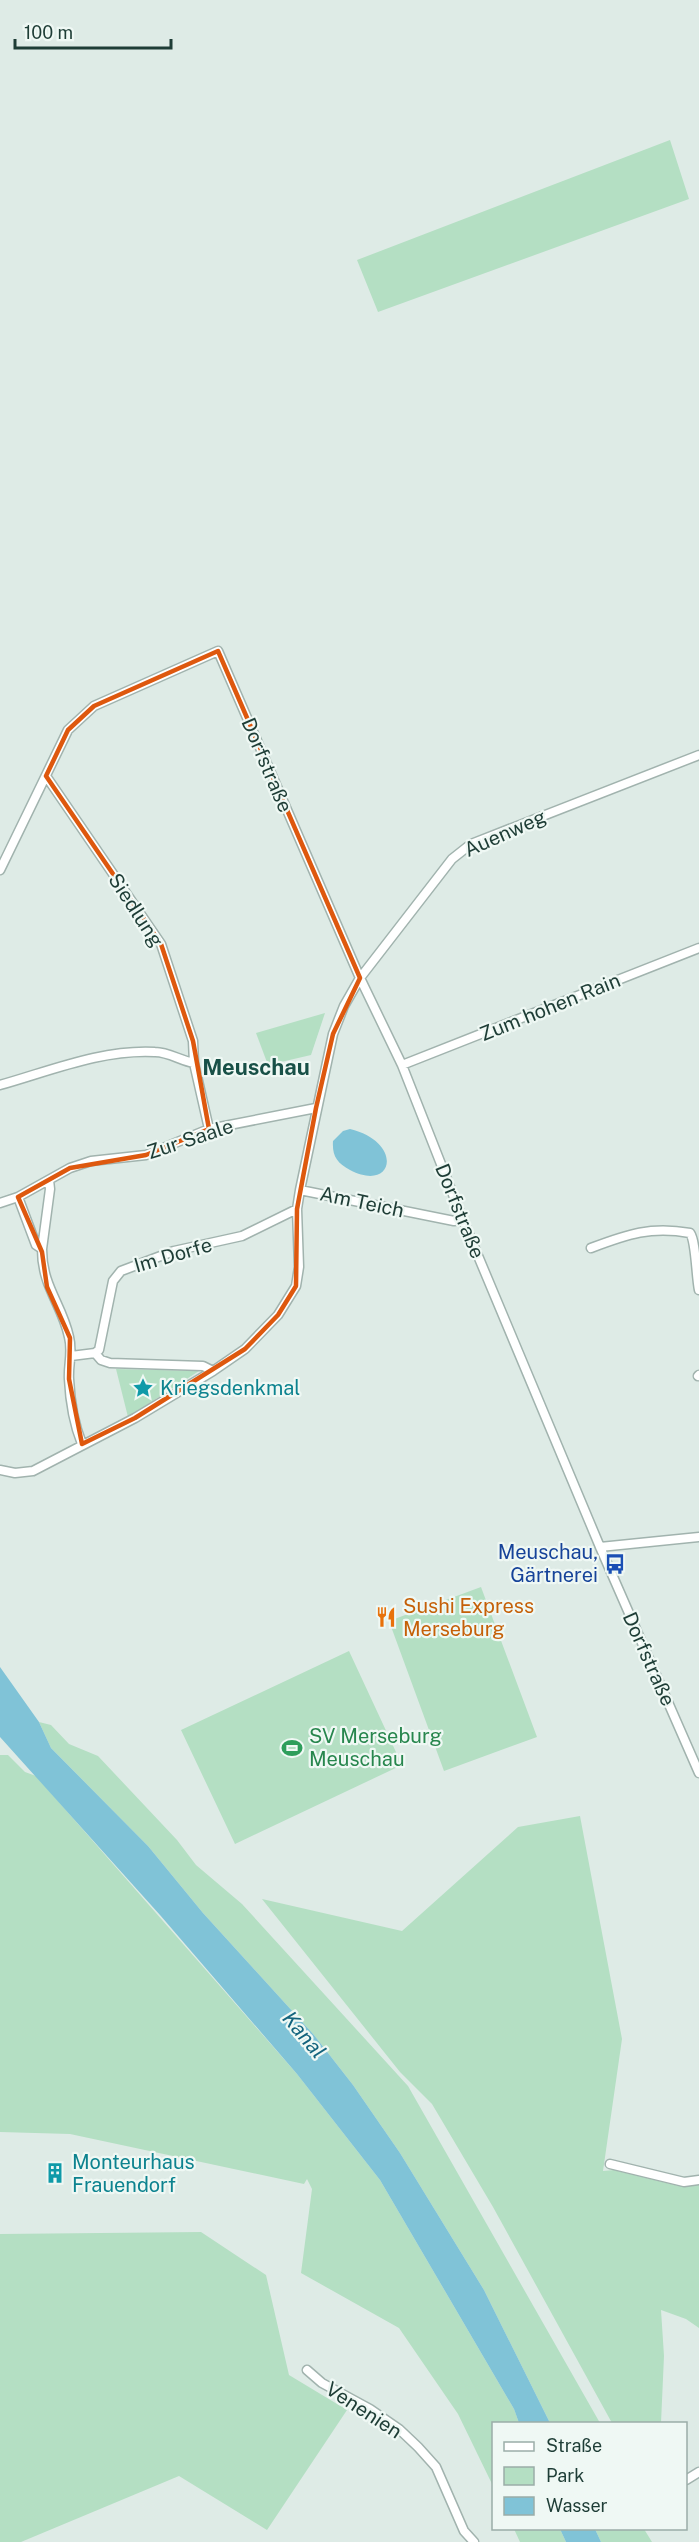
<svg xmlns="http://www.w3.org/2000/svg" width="699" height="2542" font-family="'Public Sans',sans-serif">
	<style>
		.green { fill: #b4dfc3 }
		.water { fill: #80c3d7 }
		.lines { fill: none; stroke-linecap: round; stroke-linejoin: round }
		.minor-casing { stroke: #a1b3ae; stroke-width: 11 }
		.minor { stroke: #fff; stroke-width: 8 }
		.marked { fill: none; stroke: #de580e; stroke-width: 4.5; stroke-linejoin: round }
		.labels { text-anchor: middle; stroke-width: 4.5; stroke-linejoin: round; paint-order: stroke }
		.street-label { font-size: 20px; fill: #1e3d36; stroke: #eff8f4 }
		.culture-label { font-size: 20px; fill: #0d838f; stroke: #eff8f4; text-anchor: start }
		.transit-label { font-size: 20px; fill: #164399; stroke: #eff8f4; text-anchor: end }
		.food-label { font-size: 20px; fill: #c56008; stroke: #eff8f4; text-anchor: start }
		.leisure-label { font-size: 20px; fill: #27864d; stroke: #eff8f4; text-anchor: start }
		.water-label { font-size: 21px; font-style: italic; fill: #13647e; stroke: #eff8f4 }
		.quarter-label { font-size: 22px; font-weight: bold; fill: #185047; stroke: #eff8f4 }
	</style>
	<rect width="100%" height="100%" fill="#deebe6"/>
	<path class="green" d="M 670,140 L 689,199 L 378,312 L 357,260 Z
		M 325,1013 L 311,1055 L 268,1065 L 256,1033 Z
		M 116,1369 L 199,1371 L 128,1417 Z
		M 481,1587 L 537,1737 L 444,1771 L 389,1621 Z
		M 349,1651 L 402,1765 L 235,1844 L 181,1730 Z
		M 39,1722 L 51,1725 L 69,1744 L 98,1756 L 177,1840 L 196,1865 L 242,1904 L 408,2086 L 600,2423 L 550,2423 L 484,2290 L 400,2153 L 353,2085 L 314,2035 L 203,1913 L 148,1846 L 51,1748 Z
		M 0,1755 L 8,1755 L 25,1772 L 36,1776 L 297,2074 L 380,2180 L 514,2409 L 519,2423 L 494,2424 L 493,2486 L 458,2414 L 399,2328 L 301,2273 L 312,2189 L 307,2179 L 304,2184 L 70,2134 L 0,2132 Z
		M 580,1816 L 622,2039 L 603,2171 L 614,2170 L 679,2186 L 699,2184 L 699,2328 L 686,2319 L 661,2310 L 664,2356 L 661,2423 L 612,2423 L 493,2207 L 432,2104 L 400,2072 L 262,1899 L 402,1931 L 518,1827 Z
		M 201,2232 L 266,2275 L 289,2375 L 347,2410 L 267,2530 L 179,2476 L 21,2542 L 0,2542 L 0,2234 Z
		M 514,2529 L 560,2529 L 566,2542 L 520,2542 Z
		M 595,2529 L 644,2529 L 652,2542 L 601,2542 Z"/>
	<path class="water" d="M 350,1129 C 404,1142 394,1193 350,1170 C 337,1163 332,1156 333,1141 L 343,1131 Z
		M 0,1667 L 39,1722 L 51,1748 L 148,1846 L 203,1913 L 314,2035 L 353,2085 L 400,2153 L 484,2290 L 550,2423 L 519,2423 L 514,2409 L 380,2180 L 297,2074 L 160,1915 L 0,1737 Z
		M 560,2529 L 595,2529 L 601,2542 L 566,2542 Z"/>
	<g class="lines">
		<g class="minor-casing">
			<path id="minor" d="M 46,776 L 161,944 L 193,1041 L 194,1063 L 209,1129
				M 0,870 L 68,730 L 94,706 L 218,651 L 360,978 L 402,1065 L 463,1220 L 600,1547 L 699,1773
				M 402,1065 L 699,948
				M 0,1085 C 50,1071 102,1049 155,1052 C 169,1052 181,1061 194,1063
				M 300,1190 L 454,1221 L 463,1220
				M 18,1197 L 36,1245 L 42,1249 C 42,1287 62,1304 69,1337 C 73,1352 68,1365 69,1379 C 70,1400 74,1424 82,1444
				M 0,1203 L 18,1197 L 70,1168 L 91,1161 L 146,1155 L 209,1129 L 316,1108
				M 591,1248 C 628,1234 651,1226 690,1233 C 696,1241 696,1276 699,1290
				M 42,1249 L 50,1189 L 49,1180
				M 95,1353 L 101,1360 L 110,1363 L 203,1366 L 213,1371
				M 71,1356 L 95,1353 L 99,1350 L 113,1281 L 121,1271 L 174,1251 L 242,1236 L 297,1209
				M 698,1376 L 699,1375
				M 0,1470 L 15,1473 L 33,1471 L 135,1418 L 213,1371 L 245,1349 L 278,1315 L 296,1286 L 299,1267 L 297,1209 L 300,1190 L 333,1034 L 344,1006 L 360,978 L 452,859 L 471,844 L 699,755
				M 600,1547 L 699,1537
				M 610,2164 L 684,2182 L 699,2180
				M 307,2370 L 322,2383 L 370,2409 L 399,2429 L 418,2447 L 436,2467 L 464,2531 L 474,2542
				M 686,2480 L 699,2472"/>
		</g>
		<use href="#minor" class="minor"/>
	</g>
	<path class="marked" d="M 218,651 L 360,978 L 333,1034 L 316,1108 L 297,1209 L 296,1286 L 278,1315 L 245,1349 L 135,1418 L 82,1444 L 69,1379 L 70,1338 L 47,1287 L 42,1252 L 18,1197 L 70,1168 L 146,1155 L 209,1129 L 193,1041 L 161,944 L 46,776 L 68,730 L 94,706 Z"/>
	<defs>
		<g id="sight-bare" transform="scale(1.62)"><path d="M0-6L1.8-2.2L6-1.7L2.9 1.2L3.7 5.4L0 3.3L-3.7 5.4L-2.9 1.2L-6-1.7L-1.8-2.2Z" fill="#0f9aa8" stroke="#eff8f4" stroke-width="2.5" paint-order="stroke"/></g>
		<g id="bus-bare" transform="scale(1.62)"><path d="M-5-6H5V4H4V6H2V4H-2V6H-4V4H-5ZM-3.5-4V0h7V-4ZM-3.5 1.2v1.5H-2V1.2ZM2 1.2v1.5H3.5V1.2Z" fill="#1a4fb4" stroke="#eff8f4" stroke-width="2.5" paint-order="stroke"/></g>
		<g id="restaurant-bare" transform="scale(1.62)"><path d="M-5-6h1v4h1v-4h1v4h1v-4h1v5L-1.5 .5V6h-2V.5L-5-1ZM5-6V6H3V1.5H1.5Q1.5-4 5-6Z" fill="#e8710a" stroke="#eff8f4" stroke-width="2.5" paint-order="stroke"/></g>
		<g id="stadium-bare" transform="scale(1.62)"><path d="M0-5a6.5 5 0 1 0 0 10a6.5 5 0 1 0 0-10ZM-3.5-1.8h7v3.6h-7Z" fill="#2e9e5b" stroke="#eff8f4" stroke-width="2.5" paint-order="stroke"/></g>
		<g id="building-bare" transform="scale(1.62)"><path d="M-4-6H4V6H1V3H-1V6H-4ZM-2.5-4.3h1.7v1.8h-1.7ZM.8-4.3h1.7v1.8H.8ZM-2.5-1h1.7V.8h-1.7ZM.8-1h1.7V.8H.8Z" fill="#0f9aa8" stroke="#eff8f4" stroke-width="2.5" paint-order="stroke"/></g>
	</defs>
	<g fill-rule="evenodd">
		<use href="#sight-bare" x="143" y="1388"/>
		<use href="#bus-bare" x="615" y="1564"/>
		<use href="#restaurant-bare" x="386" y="1617"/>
		<use href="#stadium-bare" x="292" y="1748"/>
		<use href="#building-bare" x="55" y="2173"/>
	</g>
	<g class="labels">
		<g class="street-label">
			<text transform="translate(267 765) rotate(67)" y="7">Dorfstraße</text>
			<text transform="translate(505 833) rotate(-24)" y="7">Auenweg</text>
			<text transform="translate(136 910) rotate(57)" y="7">Siedlung</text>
			<text transform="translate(550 1007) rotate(-22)" y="7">Zum hohen Rain</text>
			<text transform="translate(190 1139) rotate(-18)" y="7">Zur Saale</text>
			<text transform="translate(362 1202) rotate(12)" y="7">Am Teich</text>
			<text transform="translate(460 1211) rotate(68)" y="7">Dorfstraße</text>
			<text transform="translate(173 1255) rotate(-16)" y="7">Im Dorfe</text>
			<text transform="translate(649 1659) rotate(66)" y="7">Dorfstraße</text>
			<text transform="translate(364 2410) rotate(33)" y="7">Venenien</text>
		</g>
		<g class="culture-label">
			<text x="160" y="1395">Kriegsdenkmal</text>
			<text x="72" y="2169">Monteurhaus<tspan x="72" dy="23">Frauendorf</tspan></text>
		</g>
		<g class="transit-label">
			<text x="598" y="1559">Meuschau,<tspan x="598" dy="23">Gärtnerei</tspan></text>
		</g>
		<g class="food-label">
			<text x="403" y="1613">Sushi Express<tspan x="403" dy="23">Merseburg</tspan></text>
		</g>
		<g class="leisure-label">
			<text x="309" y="1743">SV Merseburg<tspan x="309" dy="23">Meuschau</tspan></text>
		</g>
		<g class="water-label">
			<text transform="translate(304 2035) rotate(50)" y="7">Kanal</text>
		</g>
		<g class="quarter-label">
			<text x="256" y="1075">Meuschau</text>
		</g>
	</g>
	<rect x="492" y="2422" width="195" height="108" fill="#eff8f4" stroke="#9bada8" stroke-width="1.5"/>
	<rect x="504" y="2442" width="30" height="9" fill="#ffffff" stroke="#9bada8" stroke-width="1.5"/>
	<text x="546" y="2452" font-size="18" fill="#1e3d36">Straße</text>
	<rect x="504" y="2467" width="30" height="18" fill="#b4dfc3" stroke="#9bada8" stroke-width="1.5"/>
	<text x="546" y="2482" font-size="18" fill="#1e3d36">Park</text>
	<rect x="504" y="2497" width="30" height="18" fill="#80c3d7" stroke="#9bada8" stroke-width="1.5"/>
	<text x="546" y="2512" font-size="18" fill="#1e3d36">Wasser</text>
	<path d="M15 39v9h156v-9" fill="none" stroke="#1e3d36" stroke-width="3"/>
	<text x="24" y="39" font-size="18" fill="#1e3d36" stroke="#eff8f4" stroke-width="4.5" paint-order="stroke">100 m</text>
</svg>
